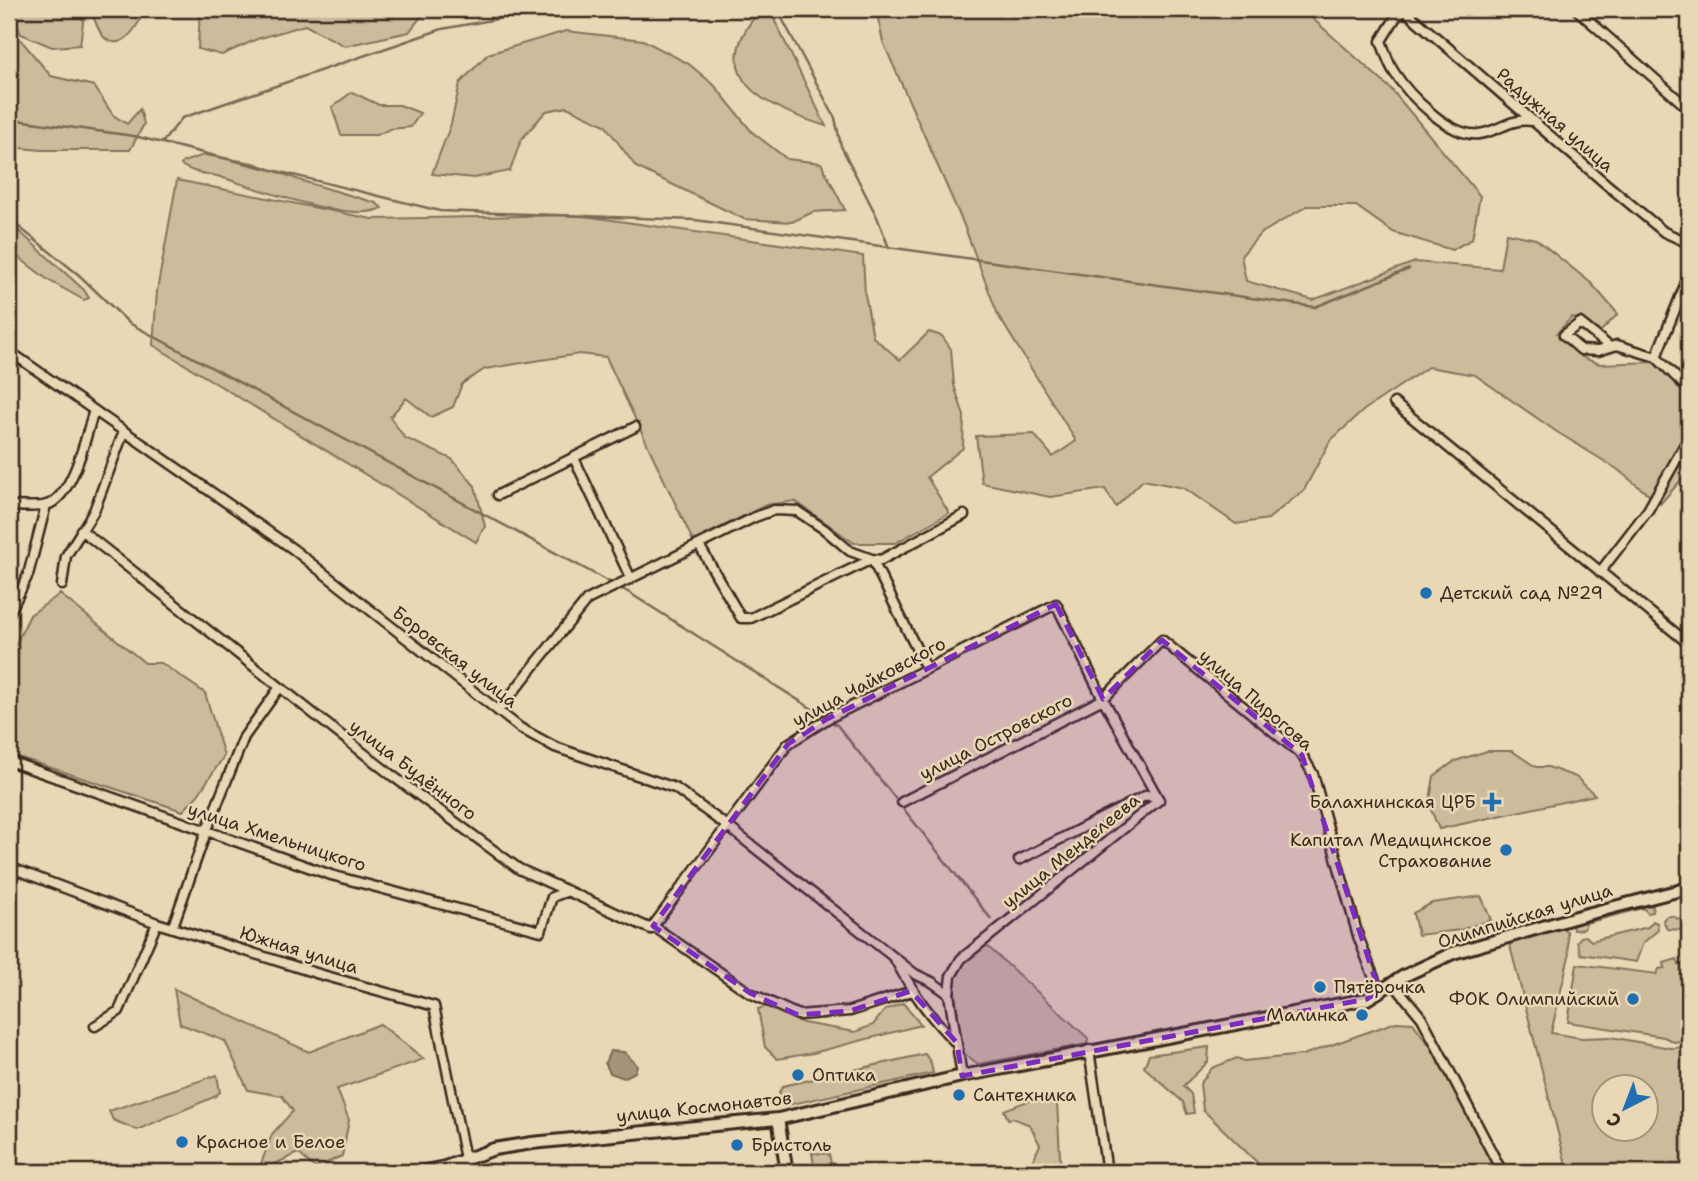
<svg xmlns="http://www.w3.org/2000/svg" width="1698" height="1181" font-family="'Shantell Sans',sans-serif">
	<style>
		.green { fill: #cebb9c; stroke: #84725d; stroke-width: 2; fill-rule: evenodd }
		.water { fill: #a6937a; stroke: #7b6955; stroke-width: 2 }
		.lines { fill: none; stroke-linecap: round; stroke-linejoin: round }
		.stream { stroke: #7b6955; stroke-width: 2.5 }
		.minor-casing { stroke: #3b2a1e; stroke-width: 13 }
		.tertiary-casing { stroke: #3b2a1e; stroke-width: 16 }
		.minor { stroke: #ead7b5; stroke-width: 8 }
		.tertiary { stroke: #ead7b5; stroke-width: 10 }
		.marked { fill: #7b2cbf; fill-opacity: 0.2; stroke: #7b2cbf; stroke-width: 5; stroke-dasharray: 14 9; stroke-linejoin: round }
		.poi-dot { fill: #1f6fb2; stroke: #ead7b5; stroke-width: 2.5 }
		.labels { text-anchor: middle; stroke-width: 5; stroke-linejoin: round; paint-order: stroke }
		.street-label { font-size: 18px; fill: #3b2a1e; stroke: #ead7b5 }
		.poi-label { font-size: 18px; fill: #3b2a1e; stroke: #ead7b5; text-anchor: start }
	</style>
	<rect width="100%" height="100%" fill="#ead7b5"/>
	<filter id="ink" filterUnits="userSpaceOnUse"><feTurbulence type="fractalNoise" baseFrequency=".0143" numOctaves="2"/><feDisplacementMap in="SourceGraphic" scale="14" xChannelSelector="R" yChannelSelector="G"/><feConvolveMatrix kernelMatrix="1 2 1 2 8 2 1 2 1" color-interpolation-filters="sRGB"/></filter>
	<g filter="url(#ink)">
		<path class="green" d="M 22,9 L 73,9 L 84,15 L 80,45 L 52,47 L 21,34 L 12,16 Z
			M 91,9 L 144,9 C 140,23 124,52 106,39 C 98,33 94,18 91,9 Z
			M 200,9 L 427,9 L 409,32 L 345,46 L 305,25 L 257,39 L 222,55 L 198,49 Z
			M 761,9 L 769,9 L 826,126 C 764,107 702,77 761,9 Z
			M 876,9 L 1302,9 L 1391,89 L 1480,196 L 1472,239 L 1452,250 L 1393,232 L 1356,206 L 1307,206 L 1260,234 L 1241,256 L 1246,281 L 1313,300 L 1415,262 L 1500,269 L 1506,233 L 1536,239 L 1591,283 L 1618,314 L 1600,332 L 1572,317 L 1557,333 L 1583,358 L 1600,364 L 1655,362 L 1689,393 L 1689,471 L 1660,504 L 1617,469 L 1557,432 L 1475,375 L 1428,367 L 1364,410 L 1330,441 L 1304,490 L 1268,519 L 1236,524 L 1184,488 L 1143,480 L 1116,507 L 1105,489 L 1050,497 L 982,483 L 976,436 L 1034,434 L 1053,457 L 1076,441 L 998,315 L 963,223 L 883,42 Z
			M 9,26 L 51,76 L 94,86 L 113,115 L 127,124 L 140,109 L 144,124 L 130,150 L 42,150 L 9,147 Z
			M 566,31 L 643,40 L 689,64 L 715,86 L 752,132 L 787,159 L 821,163 L 845,210 L 813,212 L 792,222 L 744,219 L 636,167 L 605,125 L 567,107 L 546,111 L 521,140 L 510,171 L 474,178 L 432,174 L 451,124 L 460,83 L 488,54 Z
			M 352,92 L 379,105 L 400,105 L 420,113 L 411,127 L 390,129 L 377,135 L 341,135 L 332,107 Z
			M 204,155 L 254,163 L 302,181 L 376,203 L 382,208 C 350,225 252,186 217,176 C 204,173 193,173 181,165 L 183,162 Z
			M 177,180 L 372,219 L 577,215 L 863,256 L 865,294 L 873,337 L 900,360 L 929,332 L 942,336 L 951,349 L 954,385 L 964,416 L 963,448 L 927,477 L 949,513 L 895,543 L 854,543 L 795,501 L 766,505 L 693,541 L 606,357 L 579,354 L 485,369 L 462,384 L 453,407 L 431,417 L 406,398 L 390,417 L 405,438 L 452,459 L 475,486 L 485,526 L 476,542 L 153,345 L 157,291 Z
			M 9,222 L 84,290 L 89,298 L 84,300 L 48,280 L 9,250 Z
			M 60,594 L 145,663 L 161,663 L 205,693 L 224,756 L 198,795 L 183,811 L 9,754 L 9,658 L 30,615 Z
			M 1487,751 L 1512,751 L 1536,767 L 1548,767 L 1576,777 L 1595,795 L 1439,829 L 1429,805 L 1434,776 L 1455,761 Z
			M 1481,896 L 1491,920 L 1460,930 L 1418,935 L 1413,913 L 1432,903 Z
			M 1647,905 L 1653,906 L 1652,912 L 1648,913 L 1643,908 L 1586,923 L 1584,929 L 1573,930 L 1572,924 Z
			M 1667,916 L 1674,916 L 1677,919 L 1689,916 L 1689,934 L 1683,930 L 1667,929 L 1663,920 Z
			M 1653,921 L 1657,923 L 1658,930 L 1643,943 L 1636,962 L 1581,954 L 1577,942 L 1581,937 L 1586,936 L 1591,941 L 1648,927 Z
			M 1562,928 L 1567,931 L 1569,956 L 1551,1033 L 1582,1038 L 1611,1037 L 1670,1048 L 1689,1047 L 1689,1172 L 1568,1172 L 1509,942 L 1544,930 ZM 1604,1086 L 1646,1086 L 1646,1128 L 1604,1128 Z
			M 986,945 L 1088,1038 L 1087,1044 L 978,1064 L 962,1052 L 954,982 L 964,962 Z
			M 1677,959 L 1679,965 L 1689,961 L 1689,1040 L 1674,1042 L 1664,1037 L 1568,1022 L 1577,964 L 1657,974 L 1659,969 L 1665,968 L 1664,963 Z
			M 174,989 L 309,1052 L 380,1024 L 424,1059 L 337,1089 L 349,1120 L 342,1156 L 315,1168 L 298,1153 L 258,1172 L 272,1134 L 293,1111 L 282,1096 L 248,1090 L 225,1041 L 180,1024 Z
			M 903,1003 L 921,1025 L 813,1053 L 777,1059 L 765,1047 L 758,1009 L 768,1006 L 803,1023 L 855,1032 L 873,1025 L 885,1010 Z
			M 1396,1022 L 1413,1023 L 1446,1068 L 1500,1172 L 1417,1172 L 1413,1169 L 1415,1172 L 1267,1172 L 1203,1110 L 1200,1084 L 1212,1068 L 1237,1058 L 1244,1061 L 1303,1055 Z
			M 1209,1047 L 1208,1062 L 1183,1086 L 1191,1094 L 1194,1113 L 1187,1114 L 1183,1102 L 1144,1067 L 1149,1055 Z
			M 925,1054 L 931,1063 L 933,1073 L 788,1105 L 779,1092 L 783,1086 Z
			M 217,1075 L 220,1092 L 214,1097 L 137,1130 L 113,1120 L 109,1111 Z
			M 1044,1095 L 1057,1103 L 1061,1172 L 1022,1172 L 1033,1160 L 1040,1145 L 1030,1125 L 1013,1118 L 1008,1119 L 1004,1110 Z
			M 812,1153 L 829,1154 L 833,1172 L 815,1172 Z"/>
		<path class="water" d="M 610,1051 L 624,1052 L 637,1065 L 635,1072 L 624,1078 L 610,1073 L 605,1063 Z"/>
		<g class="lines">
			<path class="stream" d="M 777,9 L 835,118 L 841,146 L 877,217 L 889,248
				M 9,119 L 134,136 L 440,211 L 695,220 L 1315,307 L 1409,269
				M 162,143 L 182,118 L 442,29 L 552,9
				M 9,219 L 79,275 L 129,323 L 628,592 L 825,717
				M 830,721 L 837,725 L 991,919"/>
			<g class="minor-casing">
				<path id="minor" d="M 1403,9 L 1605,183 L 1664,232 L 1689,243
					M 1408,9 L 1396,17 L 1381,41 C 1385,51 1388,63 1394,72 C 1408,94 1450,138 1479,134 C 1500,131 1509,118 1532,121
					M 1576,9 L 1689,109
					M 1610,347 L 1580,323 L 1564,335 L 1581,350 L 1598,351 L 1617,345 L 1656,357 L 1689,390
					M 9,351 L 293,549 L 520,728 L 555,747 L 675,788 L 727,826 L 915,974 L 932,982 L 949,994 L 962,1076
					M 1656,357 L 1689,275
					M 1394,403 L 1689,644
					M 574,458 L 631,579
					M 498,495 L 635,427
					M 9,506 C 18,506 39,508 47,505 C 74,496 86,435 94,410
					M 81,530 L 390,774 L 519,869 L 651,929 L 653,926 L 750,993 L 798,1015 L 850,1011 L 912,991
					M 699,545 L 741,618 L 751,618 L 872,559 L 881,560 L 964,515
					M 1600,572 L 1648,510 L 1689,437
					M 62,585 L 66,556 L 94,511 L 124,431
					M 9,614 L 28,575 L 46,505
					M 498,711 L 587,600 L 755,517 L 774,510 L 797,511 L 824,529 L 850,551 L 872,559 L 926,668
					M 9,761 L 331,875 L 541,931 L 552,897 L 568,891
					M 902,802 L 1103,699 L 1162,640 L 1302,755 L 1313,774 L 1358,936 L 1379,991
					M 1019,860 L 1147,795 L 1159,800
					M 9,867 L 157,923 L 319,974 L 434,1006 L 465,1159
					M 173,926 L 206,832 L 244,737 L 280,687
					M 653,926 L 788,744 L 827,719 L 1056,604 L 1103,699 L 1159,800
					M 896,961 C 914,994 929,1016 956,1043
					M 1393,983 L 1422,1018 L 1502,1172
					M 949,994 L 951,976 L 961,959 L 1159,800
					M 95,1026 L 119,1011 L 157,923
					M 1089,1050 L 1107,1172"/>
			</g>
			<g class="tertiary-casing">
				<path id="tertiary" d="M 778,1119 L 787,1172
					M 420,1172 L 445,1167 L 494,1149 L 532,1143 L 778,1119 L 962,1076 L 1367,999 L 1404,976 L 1453,953 L 1587,914 L 1689,888"/>
			</g>
			<use href="#minor" class="minor"/>
			<use href="#tertiary" class="tertiary"/>
		</g>
	</g>
	<path class="marked" d="M 1056,604 L 1103,699 L 1162,640 L 1302,755 L 1379,991 L 1367,999 L 962,1076 L 957,1043 L 911,991 L 850,1011 L 798,1015 L 750,993 L 653,926 L 788,744 L 827,719 Z"/>
	<g class="poi-dot">
		<circle cx="1426" cy="593" r="7"/>
		<path d="M1488.5 791.5h7v7h7v7h-7v7h-7v-7h-7v-7h7z"/>
		<circle cx="1506" cy="850" r="7"/>
		<circle cx="1320" cy="987" r="7"/>
		<circle cx="1633" cy="999" r="7"/>
		<circle cx="1362" cy="1015" r="7"/>
		<circle cx="798" cy="1075" r="7"/>
		<circle cx="959" cy="1095" r="7"/>
		<circle cx="182" cy="1142" r="7"/>
		<circle cx="737" cy="1145" r="7"/>
	</g>
	<g class="labels">
		<g class="street-label">
			<text transform="translate(1555 120) rotate(41)" y="6">Радужная улица</text>
			<text transform="translate(455 657) rotate(38)" y="6">Боровская улица</text>
			<text transform="translate(869 682) rotate(-28)" y="6">улица Чайковского</text>
			<text transform="translate(1256 700) rotate(41)" y="6">улица Пирогова</text>
			<text transform="translate(996 737) rotate(-27)" y="6">улица Островского</text>
			<text transform="translate(413 770) rotate(37)" y="6">улица Будённого</text>
			<text transform="translate(277 837) rotate(18)" y="6">улица Хмельницкого</text>
			<text transform="translate(1071 851) rotate(-39)" y="6">улица Менделеева</text>
			<text transform="translate(1525 916) rotate(-17)" y="6">Олимпийская улица</text>
			<text transform="translate(299 950) rotate(17)" y="6">Южная улица</text>
			<text transform="translate(704 1107) rotate(-6)" y="6">улица Космонавтов</text>
		</g>
		<g class="poi-label">
			<text x="1440" y="599">Детский сад №29</text>
			<text x="1476" y="808" text-anchor="end">Балахнинская ЦРБ</text>
			<text x="1492" y="846" text-anchor="end">Капитал Медицинское<tspan x="1492" dy="21">Страхование</tspan></text>
			<text x="1334" y="993">Пятёрочка</text>
			<text x="1619" y="1005" text-anchor="end">ФОК Олимпийский</text>
			<text x="1348" y="1021" text-anchor="end">Малинка</text>
			<text x="812" y="1081">Оптика</text>
			<text x="973" y="1101">Сантехника</text>
			<text x="196" y="1148">Красное и Белое</text>
			<text x="751" y="1151">Бристоль</text>
		</g>
	</g>
	<rect width="1698" height="1181" fill="none" stroke="#ead7b5" stroke-width="35"/>
	<rect x="18" y="18" width="1663" height="1146" fill="none" stroke="#3b2a1e" stroke-width="2.5" filter="url(#ink)"/>
	<g transform="translate(1625 1108) rotate(222)"><circle r="33" fill="#ead7b5" stroke="#a49279" stroke-width="2"/>
	<path d="M0-5L12 26L0 18L-12 26Z" fill="#1f6fb2"/>
	<text y="-10" font-size="19" font-weight="bold" text-anchor="middle" fill="#3b2a1e">С</text>
	</g>
</svg>
